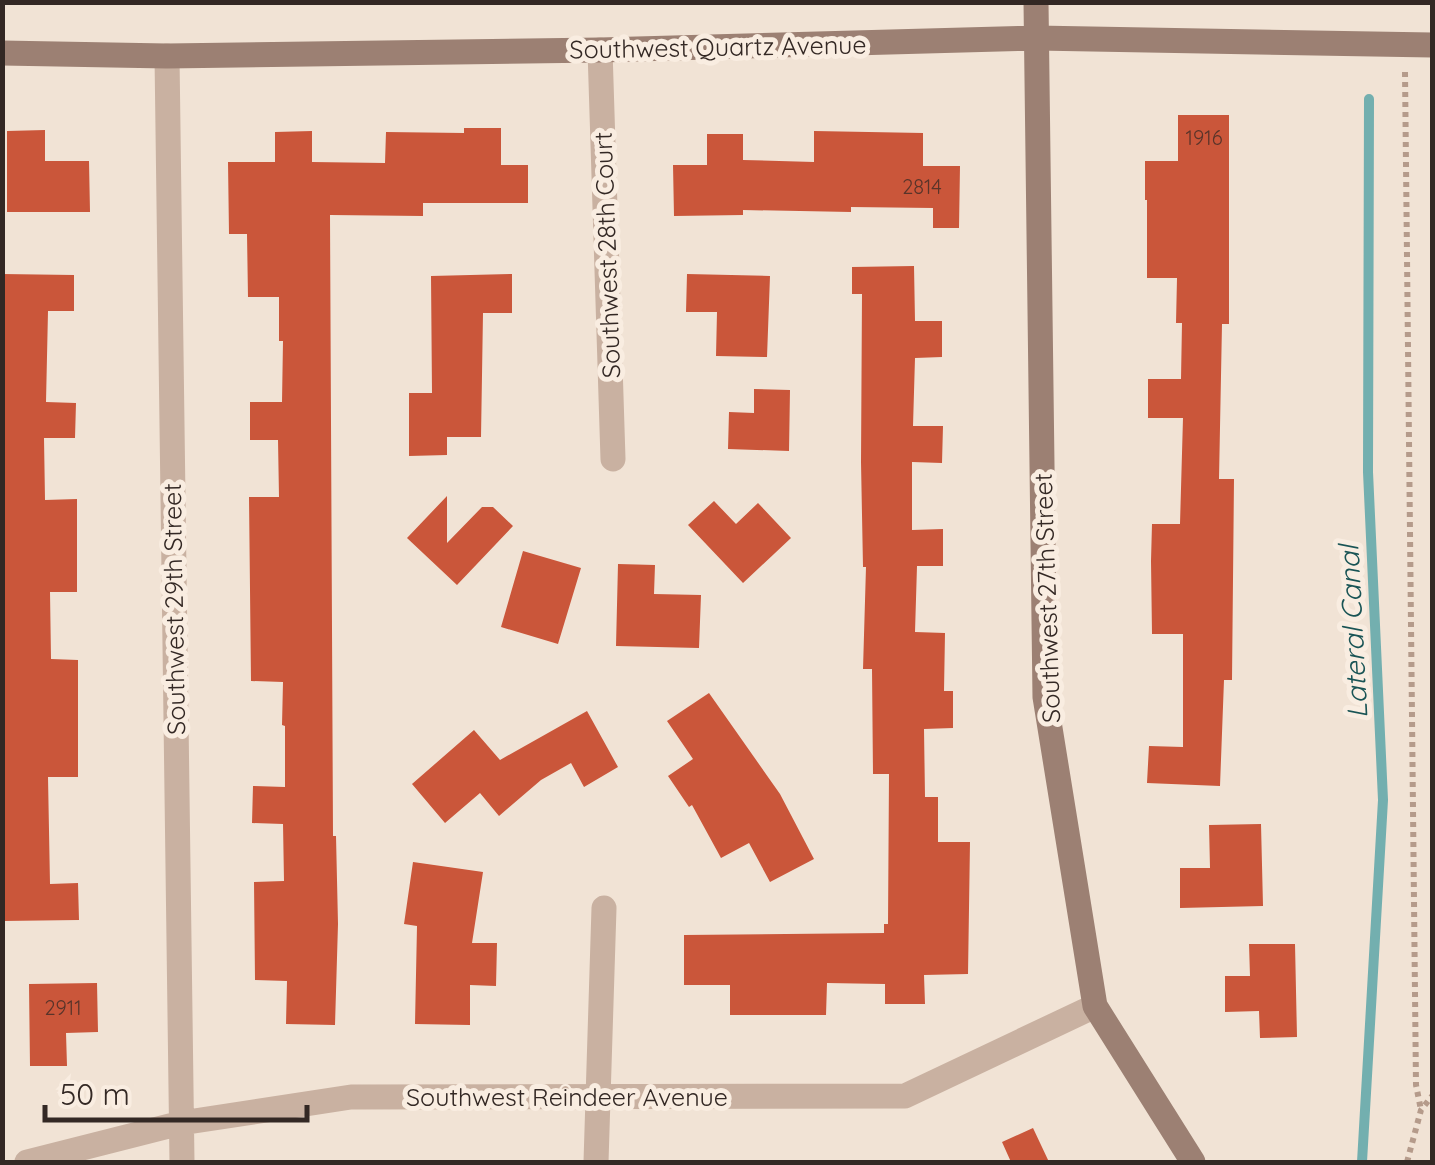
<svg xmlns="http://www.w3.org/2000/svg" width="1435" height="1165" font-family="Quicksand,sans-serif">
	<style>
		.lines { fill: none; stroke-linecap: round; stroke-linejoin: round }
		.stream { stroke: #73afaf; stroke-width: 10 }
		.building { fill: #ca563a }
		.path { stroke: #b59b8b; stroke-width: 6; stroke-dasharray: 5 5; stroke-linecap: butt }
		.street { stroke: #c9b1a1; stroke-width: 25 }
		.secondary { stroke: #9c8073; stroke-width: 25 }
		.labels { text-anchor: middle; stroke-width: 10; stroke-linejoin: round; paint-order: stroke }
		.number-label { font-size: 20px; fill: #59342a }
		.street-label { font-size: 25px; fill: #332824; stroke: #f9ede1 }
		.water-label { font-size: 28px; font-style: italic; fill: #195455; stroke: #f9ede1 }
	</style>
	<rect width="100%" height="100%" fill="#f1e3d5"/>
	<g class="lines">
		<path class="stream" d="M 1362,1162 L 1383,800 L 1368,472 L 1369,99"/>
	</g>
	<path class="building" d="M 1178,115 L 1229,115 L 1229,324 L 1222,324 L 1219,479 L 1234,479 L 1232,680 L 1224,680 L 1220,786 L 1147,783 L 1149,746 L 1183,747 L 1183,634 L 1152,634 L 1151,561 L 1152,524 L 1180,524 L 1183,418 L 1148,418 L 1148,379 L 1181,379 L 1182,323 L 1176,323 L 1177,278 L 1147,278 L 1147,200 L 1145,200 L 1145,161 L 1178,161 Z
		M 464,128 L 501,128 L 501,165 L 528,165 L 528,203 L 423,203 L 423,216 L 330,215 L 333,836 L 336,836 L 338,924 L 335,1025 L 286,1024 L 287,981 L 255,980 L 254,882 L 284,881 L 283,824 L 252,823 L 253,786 L 285,787 L 285,726 L 282,725 L 283,682 L 251,681 L 249,497 L 279,497 L 278,440 L 250,440 L 250,402 L 282,402 L 283,341 L 279,341 L 279,297 L 248,297 L 247,234 L 229,234 L 228,162 L 275,162 L 275,132 L 312,131 L 312,162 L 385,163 L 386,132 L 464,133 Z
		M 45,130 L 45,161 L 89,161 L 90,212 L 7,212 L 7,131 Z
		M 814,131 L 923,133 L 923,166 L 960,166 L 959,228 L 933,228 L 933,208 L 851,207 L 851,212 L 743,210 L 743,215 L 674,216 L 673,165 L 707,165 L 707,134 L 743,134 L 743,160 L 814,162 Z
		M 914,266 L 915,321 L 942,321 L 942,357 L 915,358 L 913,426 L 943,426 L 942,463 L 912,462 L 912,530 L 943,529 L 943,566 L 917,566 L 915,632 L 945,633 L 944,691 L 953,691 L 953,728 L 924,729 L 925,797 L 938,797 L 938,842 L 970,842 L 968,974 L 924,975 L 925,1004 L 885,1004 L 885,984 L 827,983 L 826,1015 L 730,1015 L 730,985 L 684,985 L 684,935 L 884,933 L 884,924 L 888,924 L 889,774 L 873,774 L 872,669 L 863,669 L 866,567 L 863,567 L 861,462 L 862,294 L 852,294 L 852,267 Z
		M 2,274 L 74,275 L 74,311 L 48,311 L 46,402 L 76,403 L 75,438 L 44,438 L 45,500 L 77,499 L 77,592 L 50,592 L 51,659 L 78,660 L 78,777 L 48,777 L 50,884 L 78,883 L 79,920 L 2,921 Z
		M 512,274 L 512,313 L 483,313 L 481,437 L 447,437 L 447,455 L 409,456 L 409,393 L 432,393 L 431,276 Z
		M 687,274 L 770,276 L 767,357 L 716,356 L 717,312 L 686,312 Z
		M 754,389 L 790,390 L 789,451 L 728,449 L 729,412 L 754,413 Z
		M 447,496 L 447,543 L 482,507 L 493,507 L 513,526 L 457,585 L 407,538 Z
		M 714,501 L 736,524 L 758,503 L 791,538 L 743,583 L 688,525 Z
		M 523,551 L 581,568 L 558,644 L 501,627 Z
		M 618,564 L 655,565 L 654,594 L 701,595 L 699,648 L 616,646 Z
		M 709,693 L 780,794 L 814,859 L 770,882 L 749,843 L 721,858 L 692,805 L 689,807 L 668,776 L 693,759 L 667,721 Z
		M 587,711 L 618,767 L 584,787 L 571,763 L 541,780 L 499,816 L 480,793 L 445,823 L 412,784 L 474,730 L 500,760 Z
		M 1261,824 L 1263,906 L 1180,908 L 1180,868 L 1210,868 L 1209,825 Z
		M 413,862 L 483,872 L 472,943 L 497,943 L 496,986 L 470,985 L 470,1025 L 415,1024 L 417,926 L 404,924 Z
		M 1249,944 L 1295,944 L 1297,1037 L 1260,1038 L 1259,1011 L 1225,1012 L 1225,976 L 1250,976 Z
		M 97,983 L 98,1032 L 66,1033 L 67,1066 L 30,1066 L 29,984 Z
		M 1033,1128 L 1049,1162 L 1011,1162 L 1002,1142 Z"/>
	<g class="lines">
		<path class="path" d="M 1405,72 L 1416,1085 L 1421,1110
			M 1407,1162 L 1421,1110 L 1432,1096"/>
		<path class="street" d="M 600,50 L 613,459
			M 167,56 L 182,1162
			M 27,1162 L 181,1123 L 351,1097 L 905,1096 L 1095,1006
			M 596,1162 L 604,908"/>
		<path class="secondary" d="M 1036,2 L 1045,697 L 1095,1006 L 1193,1162
			M 2,53 L 167,56 L 600,50 L 1036,38 L 1432,45"/>
	</g>
	<g class="labels">
		<g class="number-label">
			<text x="1204" y="145">1916</text>
			<text x="922" y="194">2814</text>
			<text x="63" y="1015">2911</text>
		</g>
		<g class="street-label">
			<text transform="translate(718 47) rotate(-1)" y="9">Southwest Quartz Avenue</text>
			<text transform="translate(607 255) rotate(-92)" y="9">Southwest 28th Court</text>
			<text transform="translate(1047 598) rotate(-92)" y="9">Southwest 27th Street</text>
			<text transform="translate(174 609) rotate(-91)" y="9">Southwest 29th Street</text>
			<text x="567" y="1106">Southwest Reindeer Avenue</text>
		</g>
		<g class="water-label">
			<text transform="translate(1353 632) rotate(-93)" y="10">Lateral Canal</text>
		</g>
	</g>
	<rect width="1435" height="1165" fill="none" stroke="#332824" stroke-width="10"/>
	<path d="M45 1105v15h262v-15" fill="none" stroke="#332824" stroke-width="5"/>
	<text x="60" y="1105" font-size="30" fill="#332824" stroke="#f9ede1" stroke-width="8" paint-order="stroke">50 m</text>
</svg>
